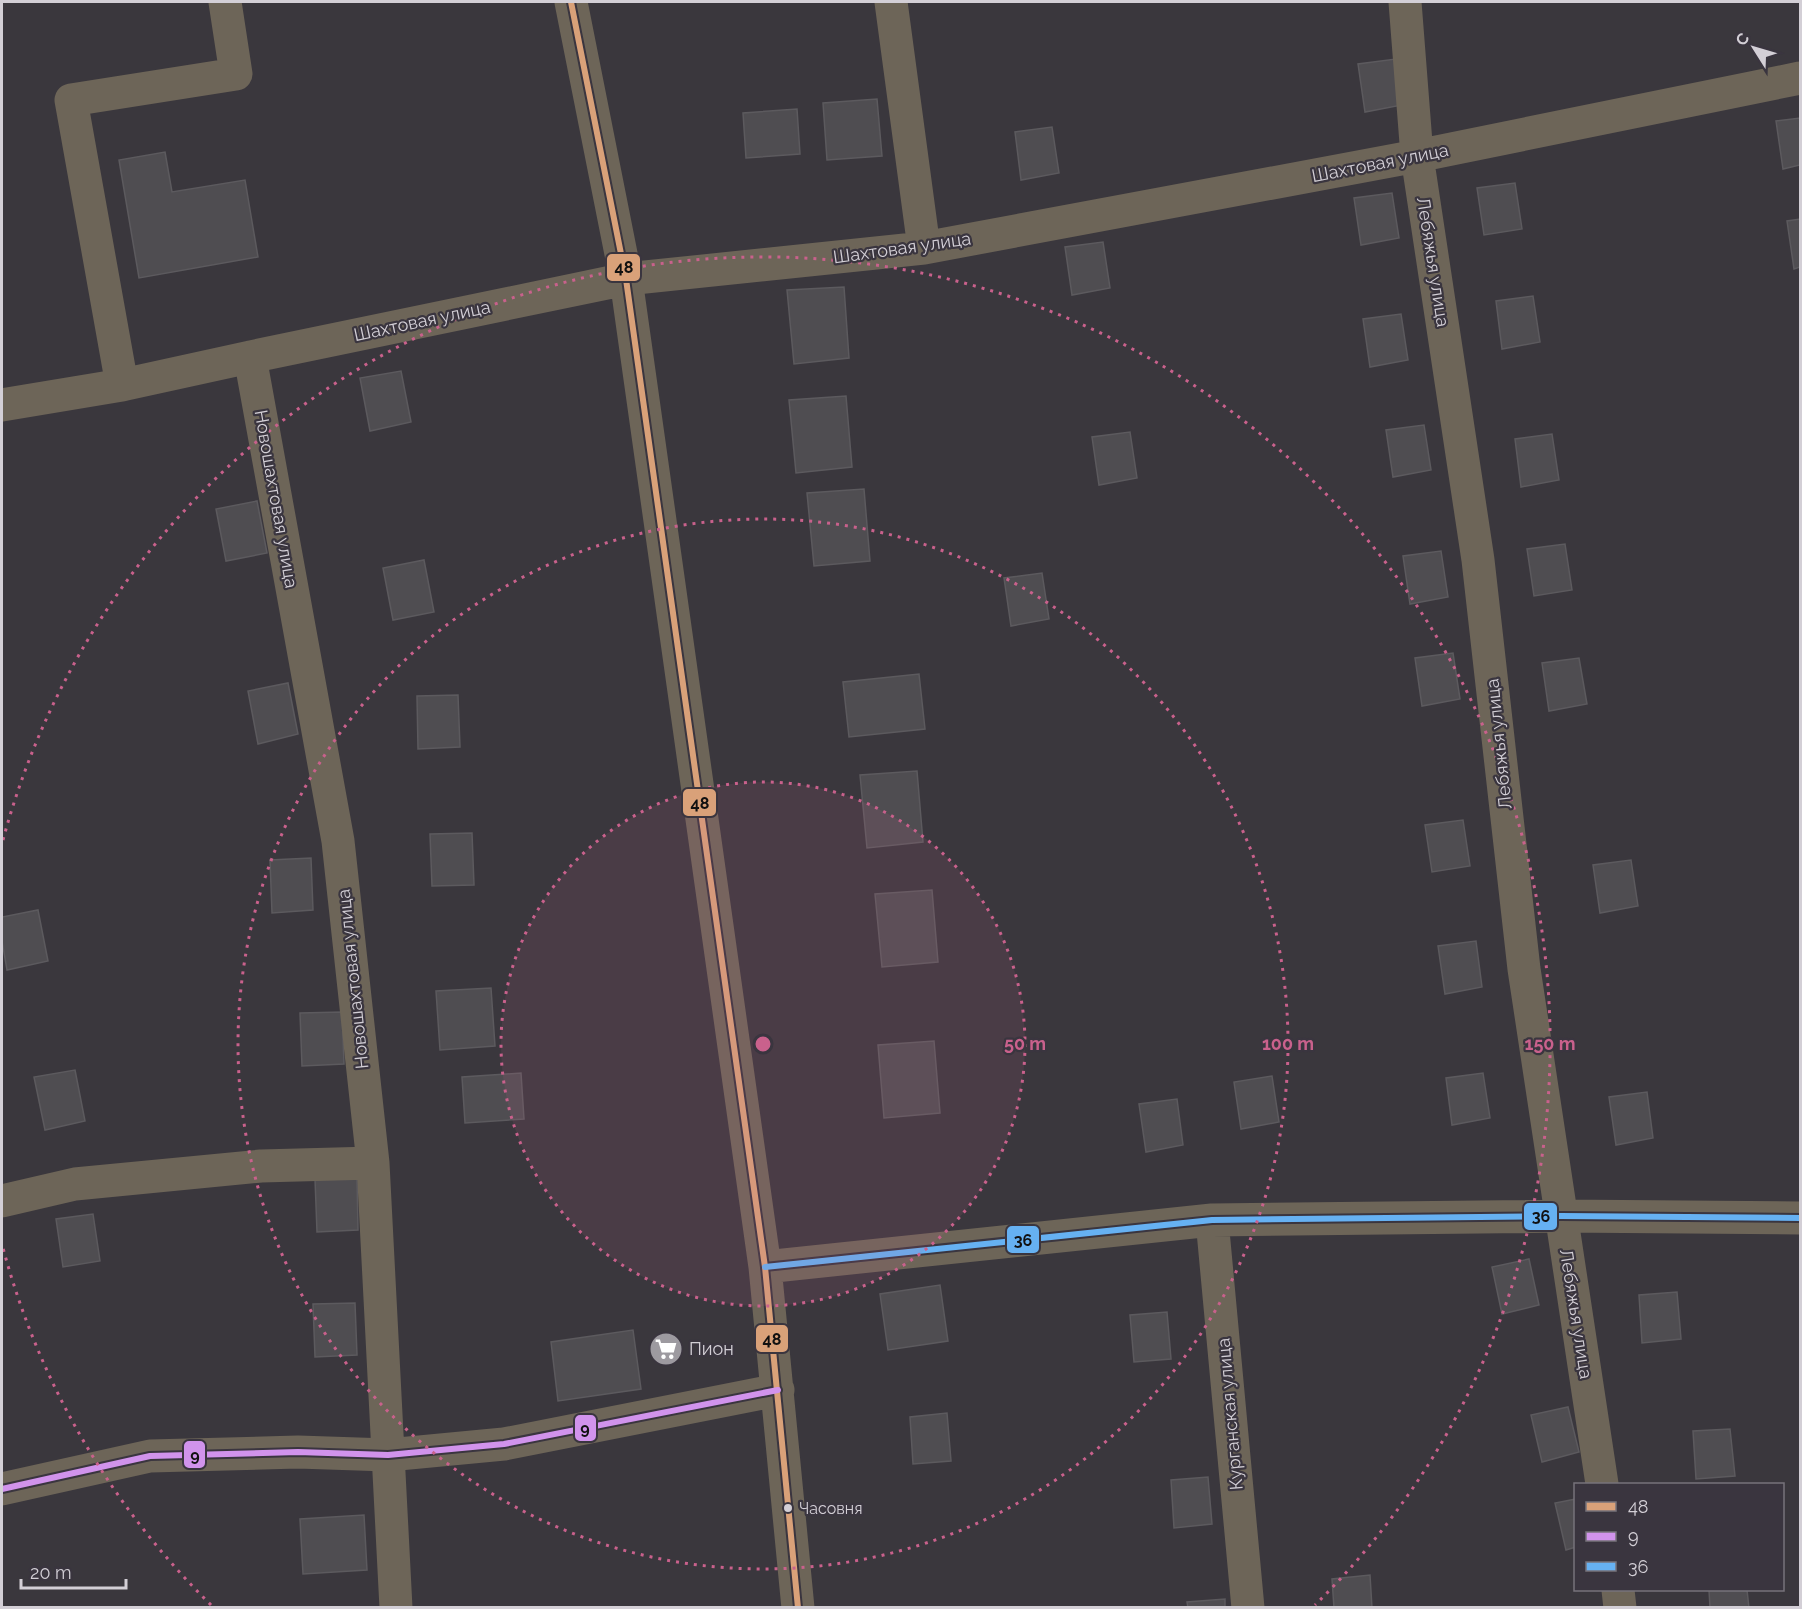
<svg xmlns="http://www.w3.org/2000/svg" width="1802" height="1609" font-family="Raleway,sans-serif">
	<style>
		.building { fill: #4f4d51; stroke: #5c5a5e; stroke-width: 1.5 }
		.lines { fill: none; stroke-linecap: round; stroke-linejoin: round }
		.minor { stroke: #6d6558; stroke-width: 33 }
		.bus-1-casing { stroke: #3a353f; stroke-width: 10 }
		.bus-2-casing { stroke: #3a353f; stroke-width: 10 }
		.bus-3-casing { stroke: #3a353f; stroke-width: 10 }
		.bus-1 { stroke: #d9a179; stroke-width: 6 }
		.bus-2 { stroke: #d193ec; stroke-width: 6 }
		.bus-3 { stroke: #66b1f2; stroke-width: 6 }
		.ring { fill: none; stroke: #c9618c; stroke-width: 3; stroke-dasharray: 3 6 }
		.bus-dot { fill: #d3cfd6; stroke: #3a353f; stroke-width: 2 }
		.labels { text-anchor: middle; stroke-width: 4.5; stroke-linejoin: round; paint-order: stroke }
		.bus-label { font-size: 16px; fill: #d3cfd6; stroke: #3a353f; text-anchor: start }
		.street-label { font-size: 18px; fill: #d3cfd6; stroke: #3a353f }
		.poi-label { font-size: 18px; fill: #d3cfd6; stroke: #3a353f; text-anchor: start }
		.centre { fill: #c9618c; stroke: #3a353f; stroke-width: 3 }
		.ring-label { font-size: 18px; text-anchor: middle; font-weight: bold; fill: #c9618c; stroke: #3a353f; stroke-width: 4.5; stroke-linejoin: round; paint-order: stroke }
		.line-badge { stroke: #3a353f; stroke-width: 2 }
		.pale-badge-label { font-size: 16px; text-anchor: middle; font-weight: bold; fill: #111 }
	</style>
	<rect width="100%" height="100%" fill="#3a373d"/>
	<path class="building" d="M 1396,59 L 1402,105 L 1365,112 L 1358,64 Z
		M 877,99 L 882,156 L 827,160 L 823,103 Z
		M 797,109 L 800,154 L 746,158 L 743,113 Z
		M 1800,118 L 1800,165 L 1783,169 L 1776,121 Z
		M 1052,127 L 1059,173 L 1021,180 L 1015,132 Z
		M 165,152 L 172,192 L 245,180 L 258,257 L 139,278 L 119,160 Z
		M 1515,183 L 1522,229 L 1484,235 L 1477,188 Z
		M 1392,193 L 1399,238 L 1361,245 L 1354,198 Z
		M 1800,219 L 1800,267 L 1794,269 L 1787,221 Z
		M 1103,242 L 1110,288 L 1072,295 L 1065,247 Z
		M 844,287 L 849,358 L 794,364 L 787,290 Z
		M 1533,296 L 1540,342 L 1502,349 L 1496,301 Z
		M 1401,314 L 1408,360 L 1370,367 L 1363,319 Z
		M 401,371 L 411,422 L 370,431 L 360,378 Z
		M 846,396 L 852,467 L 796,473 L 789,400 Z
		M 1424,425 L 1431,470 L 1393,477 L 1386,430 Z
		M 1130,432 L 1137,478 L 1099,485 L 1092,437 Z
		M 1552,434 L 1559,480 L 1521,487 L 1515,439 Z
		M 864,489 L 870,561 L 814,566 L 807,493 Z
		M 257,501 L 267,553 L 226,561 L 216,509 Z
		M 1565,544 L 1572,590 L 1534,596 L 1527,549 Z
		M 1441,551 L 1448,597 L 1410,604 L 1403,556 Z
		M 424,560 L 434,612 L 393,620 L 383,568 Z
		M 1042,573 L 1049,619 L 1011,626 L 1004,578 Z
		M 1453,653 L 1460,699 L 1422,706 L 1415,658 Z
		M 1579,658 L 1587,704 L 1549,711 L 1542,663 Z
		M 919,674 L 925,729 L 849,737 L 843,682 Z
		M 288,683 L 298,734 L 258,744 L 248,691 Z
		M 458,695 L 460,747 L 418,749 L 417,696 Z
		M 917,771 L 923,842 L 867,848 L 860,775 Z
		M 1463,820 L 1470,866 L 1432,872 L 1425,825 Z
		M 472,833 L 474,885 L 432,886 L 430,834 Z
		M 311,858 L 313,910 L 272,913 L 270,860 Z
		M 1631,860 L 1638,906 L 1600,913 L 1593,865 Z
		M 932,890 L 938,962 L 882,967 L 875,894 Z
		M 38,910 L 48,961 L 7,970 L 2,941 L 2,917 Z
		M 1476,941 L 1482,987 L 1445,994 L 1438,946 Z
		M 491,988 L 495,1046 L 440,1050 L 436,991 Z
		M 342,1012 L 344,1064 L 302,1066 L 300,1013 Z
		M 934,1041 L 940,1113 L 884,1118 L 878,1045 Z
		M 75,1070 L 85,1121 L 45,1130 L 34,1077 Z
		M 521,1073 L 524,1119 L 465,1123 L 462,1077 Z
		M 1483,1073 L 1490,1118 L 1452,1125 L 1446,1078 Z
		M 1272,1076 L 1279,1122 L 1241,1129 L 1234,1082 Z
		M 1647,1092 L 1653,1138 L 1616,1145 L 1609,1097 Z
		M 1177,1099 L 1183,1145 L 1146,1152 L 1139,1104 Z
		M 357,1178 L 358,1230 L 317,1232 L 315,1179 Z
		M 93,1214 L 100,1261 L 63,1267 L 56,1219 Z
		M 1529,1259 L 1539,1305 L 1502,1314 L 1492,1267 Z
		M 940,1285 L 948,1341 L 888,1350 L 880,1294 Z
		M 1677,1292 L 1681,1339 L 1642,1343 L 1639,1295 Z
		M 355,1303 L 357,1355 L 315,1357 L 313,1304 Z
		M 1167,1312 L 1171,1359 L 1134,1362 L 1130,1315 Z
		M 633,1330 L 641,1389 L 558,1401 L 551,1342 Z
		M 1568,1407 L 1579,1452 L 1542,1462 L 1531,1415 Z
		M 947,1413 L 951,1461 L 913,1464 L 910,1417 Z
		M 1730,1429 L 1735,1476 L 1696,1479 L 1693,1431 Z
		M 1208,1477 L 1212,1524 L 1174,1528 L 1171,1480 Z
		M 1576,1499 L 1576,1547 L 1566,1550 L 1555,1503 Z
		M 364,1515 L 367,1570 L 303,1574 L 300,1519 Z
		M 1370,1575 L 1372,1608 L 1334,1608 L 1332,1579 Z
		M 1709,1590 L 1747,1590 L 1749,1608 L 1710,1608 Z
		M 1225,1599 L 1225,1608 L 1188,1608 L 1187,1602 Z"/>
	<g class="lines">
		<path class="minor" d="M 571,2 L 626,279 L 765,1267 L 798,1608
			M 891,2 L 924,248
			M 1405,2 L 1417,156 L 1478,560 L 1524,969 L 1602,1484
			M 250,357 L 338,841 L 373,1163 L 396,1608
			M 122,385 L 71,100 L 236,74 L 225,2
			M 2,405 L 122,385 L 250,357 L 626,279 L 924,248 L 1417,156 L 1800,78
			M 2,1201 L 75,1184 L 261,1166 L 373,1163
			M 1212,1220 L 1248,1608
			M 765,1267 L 1212,1220 L 1561,1216 L 1800,1218
			M 2,1489 L 150,1456 L 298,1452 L 388,1455 L 504,1444 L 778,1390
			M 1618,1590 L 1620,1608"/>
		<g class="bus-1-casing">
			<path id="bus-1" d="M 571,2 L 626,279 L 765,1267 L 798,1608"/>
		</g>
		<g class="bus-2-casing">
			<path id="bus-2" d="M 2,1489 L 150,1456 L 298,1452 L 388,1455 L 504,1444 L 778,1390"/>
		</g>
		<g class="bus-3-casing">
			<path id="bus-3" d="M 765,1267 L 1212,1220 L 1561,1216 L 1800,1218"/>
		</g>
		<use href="#bus-1" class="bus-1"/>
		<use href="#bus-2" class="bus-2"/>
		<use href="#bus-3" class="bus-3"/>
	</g>
	<circle cx="763" cy="1044" r="262" fill="#c9618c" fill-opacity=".12"/>
	<g class="ring">
		<circle cx="763" cy="1044" r="262"/>
		<circle cx="763" cy="1044" r="525"/>
		<path d="M211 1605A787 787 0 0 1 3 1248M3 840A787 787 0 1 1 1315 1605"/>
	</g>
	<defs>
		<g id="supermarket-disc" transform="scale(1.725)"><circle r="9.5" fill="#9d9aa0" stroke="#3a353f"/><path d="M-6-5.5h2.5l.6 2H6L4.5 2H-2.5L-4.4-4H-6ZM-1.5 3.2a1.3 1.3 0 1 0 .1 0ZM3 3.2a1.3 1.3 0 1 0 .1 0Z" fill="#fff"/></g>
	</defs>
	<g fill-rule="evenodd">
		<use href="#supermarket-disc" x="666" y="1349"/>
	</g>
	<circle class="bus-dot" cx="788" cy="1508" r="5"/>
	<g class="labels">
		<g class="bus-label">
			<text x="799" y="1514">Часовня</text>
		</g>
		<g class="street-label">
			<text transform="translate(1380 163) rotate(-11)" y="6">Шахтовая улица</text>
			<text transform="translate(902 248) rotate(-8)" y="6">Шахтовая улица</text>
			<text transform="translate(1433 262) rotate(81)" y="6">Лебяжья улица</text>
			<text transform="translate(422 321) rotate(-12)" y="6">Шахтовая улица</text>
			<text transform="translate(276 499) rotate(80)" y="6">Новошахтовая улица</text>
			<text transform="translate(1499 744) rotate(-96)" y="6">Лебяжья улица</text>
			<text transform="translate(353 979) rotate(-96)" y="6">Новошахтовая улица</text>
			<text transform="translate(1576 1314) rotate(81)" y="6">Лебяжья улица</text>
			<text transform="translate(1230 1414) rotate(-95)" y="6">Курганская улица</text>
		</g>
		<g class="poi-label">
			<text x="689" y="1355">Пион</text>
		</g>
	</g>
	<circle cx="763" cy="1044" r="9" class="centre"/>
	<g class="ring-label">
		<text x="1025" y="1050">50 m</text>
		<text x="1288" y="1050">100 m</text>
		<text x="1550" y="1050">150 m</text>
	</g>
	<g class="line-badge">
		<rect x="606" y="253" width="35" height="29" rx="6" fill="#d9a179"/>
		<rect x="682" y="788" width="35" height="29" rx="6" fill="#d9a179"/>
		<rect x="1523" y="1202" width="35" height="29" rx="6" fill="#66b1f2"/>
		<rect x="1006" y="1225" width="34" height="29" rx="6" fill="#66b1f2"/>
		<rect x="755" y="1324" width="34" height="29" rx="6" fill="#d9a179"/>
		<rect x="574" y="1414" width="23" height="28" rx="6" fill="#d193ec"/>
		<rect x="183" y="1440" width="23" height="29" rx="6" fill="#d193ec"/>
	</g>
	<g class="pale-badge-label">
		<text x="624" y="273">48</text>
		<text x="700" y="809">48</text>
		<text x="1541" y="1222">36</text>
		<text x="1023" y="1246">36</text>
		<text x="772" y="1345">48</text>
		<text x="585" y="1434">9</text>
		<text x="195" y="1461">9</text>
	</g>
	<rect width="1802" height="1609" fill="none" stroke="#d3cfd6" stroke-width="6"/>
	<rect x="1574" y="1483" width="210" height="108" fill="#3a353f" stroke="#77737b" stroke-width="1.5"/>
	<rect x="1586" y="1502" width="30" height="9" fill="#d9a179" stroke="#77737b" stroke-width="1.5"/>
	<text x="1628" y="1513" font-size="18" fill="#d3cfd6">48</text>
	<rect x="1586" y="1532" width="30" height="9" fill="#d193ec" stroke="#77737b" stroke-width="1.5"/>
	<text x="1628" y="1543" font-size="18" fill="#d3cfd6">9</text>
	<rect x="1586" y="1562" width="30" height="9" fill="#66b1f2" stroke="#77737b" stroke-width="1.5"/>
	<text x="1628" y="1573" font-size="18" fill="#d3cfd6">36</text>
	<g transform="translate(1754 48) rotate(307)" stroke="#3a353f" stroke-width="4.5" paint-order="stroke">
	<path d="M0-4.5L10 22L0 15L-10 22Z" fill="#d3cfd6"/>
	<text y="-9" font-size="16" font-weight="bold" text-anchor="middle" fill="#d3cfd6">С</text>
	</g>
	<path d="M21 1579v9h105v-9" fill="none" stroke="#d3cfd6" stroke-width="3"/>
	<text x="30" y="1579" font-size="18" fill="#d3cfd6" stroke="#3a353f" stroke-width="4.5" paint-order="stroke">20 m</text>
</svg>
